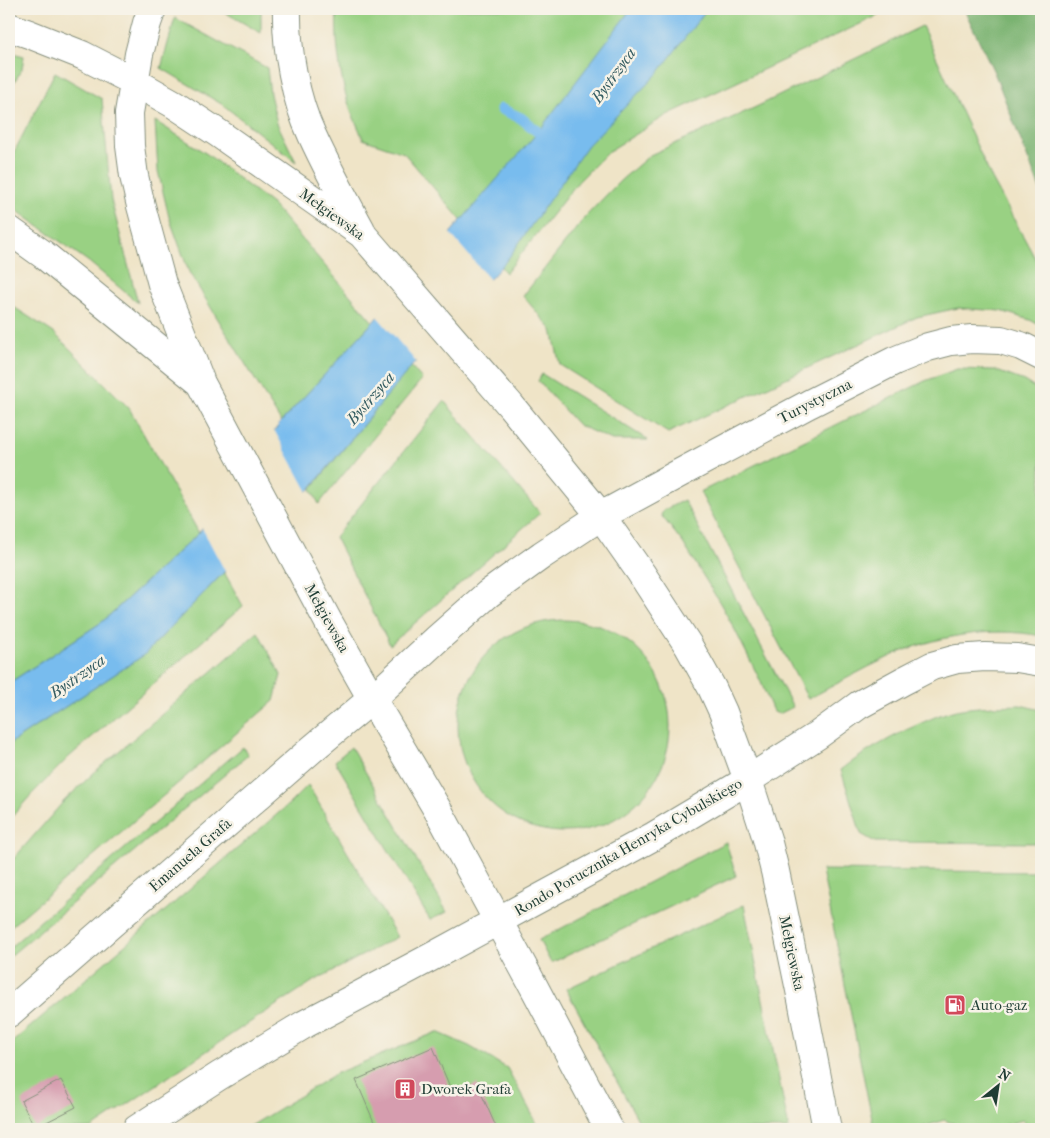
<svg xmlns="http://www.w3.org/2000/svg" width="1050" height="1138" font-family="'IM FELL French Canon',serif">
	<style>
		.green { fill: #99d183; stroke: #5c875c }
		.forest { fill: #7ab371; stroke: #4c7852 }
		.water { fill: #78bcee; stroke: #4c7c91 }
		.pier { fill: #efe4c7 }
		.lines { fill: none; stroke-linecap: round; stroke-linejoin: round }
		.stream { stroke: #78bcee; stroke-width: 11 }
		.building { fill: #d69daf }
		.secondary-casing { stroke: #87907e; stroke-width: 30 }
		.secondary { stroke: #fff; stroke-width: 28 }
		.labels { text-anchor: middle; stroke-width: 5; stroke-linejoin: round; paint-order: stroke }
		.street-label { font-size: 15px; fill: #1f3d34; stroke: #f7f3e8 }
		.poi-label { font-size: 15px; fill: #1f3d34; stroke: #f7f3e8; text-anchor: start }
		.water-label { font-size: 16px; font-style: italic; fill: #355d62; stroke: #f7f3e8 }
	</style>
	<rect width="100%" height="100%" fill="#f7f3e8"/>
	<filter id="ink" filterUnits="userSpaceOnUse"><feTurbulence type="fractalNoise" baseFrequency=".02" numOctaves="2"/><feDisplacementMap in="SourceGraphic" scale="10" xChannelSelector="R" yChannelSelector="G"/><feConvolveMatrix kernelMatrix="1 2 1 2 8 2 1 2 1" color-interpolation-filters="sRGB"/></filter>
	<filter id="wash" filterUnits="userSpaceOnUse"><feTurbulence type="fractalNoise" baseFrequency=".0096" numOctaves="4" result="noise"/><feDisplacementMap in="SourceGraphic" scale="20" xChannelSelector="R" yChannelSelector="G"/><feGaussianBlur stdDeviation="1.12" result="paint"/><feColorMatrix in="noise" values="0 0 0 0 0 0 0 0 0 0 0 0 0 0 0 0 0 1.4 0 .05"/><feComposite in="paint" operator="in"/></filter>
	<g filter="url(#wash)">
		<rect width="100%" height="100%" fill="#efe4c7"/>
		<path class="green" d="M 219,9 L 261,9 L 261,33 Z
			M 337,9 L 892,9 L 667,115 L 609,151 L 578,182 L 506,273 L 404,153 L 363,139 C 358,126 351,113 347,99 C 339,73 335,35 337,9 Z
			M 175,18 L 267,68 L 270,94 L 277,123 L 296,162 L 223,105 L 161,68 Z
			M 922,26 L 992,179 L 1041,269 L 1041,326 L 1030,320 L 1001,311 L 958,308 L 917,317 L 668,433 L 560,365 L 552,330 L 523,296 L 586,216 L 620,181 L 650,155 L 756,107 Z
			M 9,52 L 24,56 L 22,69 L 9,91 Z
			M 55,72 L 102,99 L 111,200 L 138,303 L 89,262 L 9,205 L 9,162 Z
			M 155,121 L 207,154 L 273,205 L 373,322 L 281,422 L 189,272 L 169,217 L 158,171 Z
			M 9,304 L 54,333 L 129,408 L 199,533 L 102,622 L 9,683 Z
			M 411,366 L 422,379 L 319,504 L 311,489 Z
			M 957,369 L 994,370 L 1024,381 L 1041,392 L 1041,636 C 992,626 934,636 889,657 C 861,670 835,685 808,699 L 700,492 L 925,381 Z
			M 542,374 L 648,440 L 612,440 L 578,425 L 538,381 Z
			M 444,401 L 540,513 L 390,645 L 335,537 Z
			M 684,500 L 793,707 L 779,714 L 774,712 L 772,709 L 760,680 L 735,630 L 720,603 L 683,543 L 661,515 L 664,510 Z
			M 224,572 L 243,606 L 69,757 L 31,795 L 9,820 L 9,744 L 144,655 Z
			M458 726a106 106 0 1 1 212 0a106 106 0 1 1-212 0Z
			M 258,632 L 281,675 L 274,701 L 9,928 L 9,864 L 64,801 L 98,769 Z
			M 1020,705 L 1041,710 L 1041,843 L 875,842 L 861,834 L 841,770 C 861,754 883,742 906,730 C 922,723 939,714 956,710 C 977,706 999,706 1020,705 Z
			M 243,747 L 248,755 L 9,957 L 9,948 Z
			M 351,747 L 447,912 L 430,920 L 335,761 Z
			M 308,785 L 397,937 L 312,982 L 235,1032 L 91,1129 L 9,1129 L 9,1045 L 289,804 Z
			M 726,842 L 736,876 L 551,963 L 539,940 Z
			M 822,870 L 1041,872 L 1041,1129 L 1027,1129 L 1023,1120 L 990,1129 L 967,1129 L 944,1120 L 917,1129 L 874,1129 Z
			M 744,905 L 789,1129 L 643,1129 L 566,989 Z
			M 437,1032 L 469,1046 L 507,1068 L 540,1129 L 246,1129 L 337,1073 Z"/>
		<path class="forest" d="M 964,9 L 1041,9 L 1041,192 L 994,72 Z"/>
		<path class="water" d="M 631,9 L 707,9 L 658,73 L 588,145 L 507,260 L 411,367 L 310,489 L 224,572 L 144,655 L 9,744 L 9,683 L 102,622 L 199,533 L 281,422 L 373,322 L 538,132 Z"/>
		<path class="pier" d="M 448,231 L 491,281 L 417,363 L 376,315 Z
			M 273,428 L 309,494 L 226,573 L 201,526 Z"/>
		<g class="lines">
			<path class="stream" d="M 501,109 L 521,118 L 549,141"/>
		</g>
		<g id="blocks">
			<path class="building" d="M 433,1047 L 453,1094 L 477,1084 L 497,1129 L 377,1129 L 356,1080 Z
				M 61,1080 L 76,1107 L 35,1128 L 21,1101 Z"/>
		</g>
	</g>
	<g filter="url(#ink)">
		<use href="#blocks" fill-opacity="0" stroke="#87907e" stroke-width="1"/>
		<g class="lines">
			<g class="secondary-casing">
				<path id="secondary" d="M 152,9 L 147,23 L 139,54 L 129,113 L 130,146 L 134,176 L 141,206 L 162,284 L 200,380
					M 287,9 C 286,48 295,99 312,135 C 327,168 344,199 361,230
					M 9,27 L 29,34 L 82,55 L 135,82 L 174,104 L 218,133 L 362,234 L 511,406 L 601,516 L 641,573 L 688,645 L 712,688 L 723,712 L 748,780 L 767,839 L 775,871 L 802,1000 L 827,1129
					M 9,230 L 44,255 L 201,383 L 329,623 L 372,699 L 440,814 L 534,987 L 609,1129
					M 9,1013 L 311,750 L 372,699 L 437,639 L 488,594 L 542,555 L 601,516 L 680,473 L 809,404 L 894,361 L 928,347 L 951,341 L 972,339 L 1001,340 L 1021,346 L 1041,356
					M 137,1129 L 219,1076 L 305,1024 L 435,955 L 654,836 L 748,780 L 818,735 L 859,705 L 903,681 L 932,666 L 957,659 L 985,657 L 1017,658 L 1041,662"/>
			</g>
			<use href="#secondary" class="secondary"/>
		</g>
	</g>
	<defs>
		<g id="fuel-square" transform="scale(1.125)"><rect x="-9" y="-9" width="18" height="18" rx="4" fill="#d1495b" stroke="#f7f3e8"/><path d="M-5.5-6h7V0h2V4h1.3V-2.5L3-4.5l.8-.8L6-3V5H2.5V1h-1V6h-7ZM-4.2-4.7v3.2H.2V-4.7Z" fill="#fff"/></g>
		<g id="building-square" transform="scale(1.125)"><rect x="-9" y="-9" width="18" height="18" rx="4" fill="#d1495b" stroke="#f7f3e8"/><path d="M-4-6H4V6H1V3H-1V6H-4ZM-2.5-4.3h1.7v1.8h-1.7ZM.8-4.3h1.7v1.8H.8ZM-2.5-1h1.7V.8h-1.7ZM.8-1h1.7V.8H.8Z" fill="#fff"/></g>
	</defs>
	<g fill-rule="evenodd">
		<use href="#fuel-square" x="955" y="1005"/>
		<use href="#building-square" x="405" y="1089"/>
	</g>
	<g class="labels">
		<g class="street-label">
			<text transform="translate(332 214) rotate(36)" y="5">Mełgiewska</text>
			<text transform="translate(815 401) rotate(-27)" y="5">Turystyczna</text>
			<text transform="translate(327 618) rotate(61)" y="5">Mełgiewska</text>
			<text transform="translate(628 847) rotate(-30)" y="5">Rondo Porucznika Henryka Cybulskiego</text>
			<text transform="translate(190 855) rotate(-41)" y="5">Emanuela Grafa</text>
			<text transform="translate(792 953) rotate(78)" y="5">Mełgiewska</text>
		</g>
		<g class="poi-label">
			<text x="971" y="1010">Auto-gaz</text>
			<text x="421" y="1094">Dworek Grafa</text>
		</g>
		<g class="water-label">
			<text transform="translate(613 75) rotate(-54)" y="6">Bystrzyca</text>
			<text transform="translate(370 398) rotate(-49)" y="6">Bystrzyca</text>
			<text transform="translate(77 676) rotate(-35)" y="6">Bystrzyca</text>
		</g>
	</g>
	<rect width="1050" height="1138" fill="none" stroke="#f7f3e8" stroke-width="30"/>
	<g transform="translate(998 1086) rotate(30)" stroke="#f7f3e8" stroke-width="4" paint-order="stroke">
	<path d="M0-4L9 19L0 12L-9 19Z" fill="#1f3d34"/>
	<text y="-8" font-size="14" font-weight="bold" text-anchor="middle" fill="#1f3d34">N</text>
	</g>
</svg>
